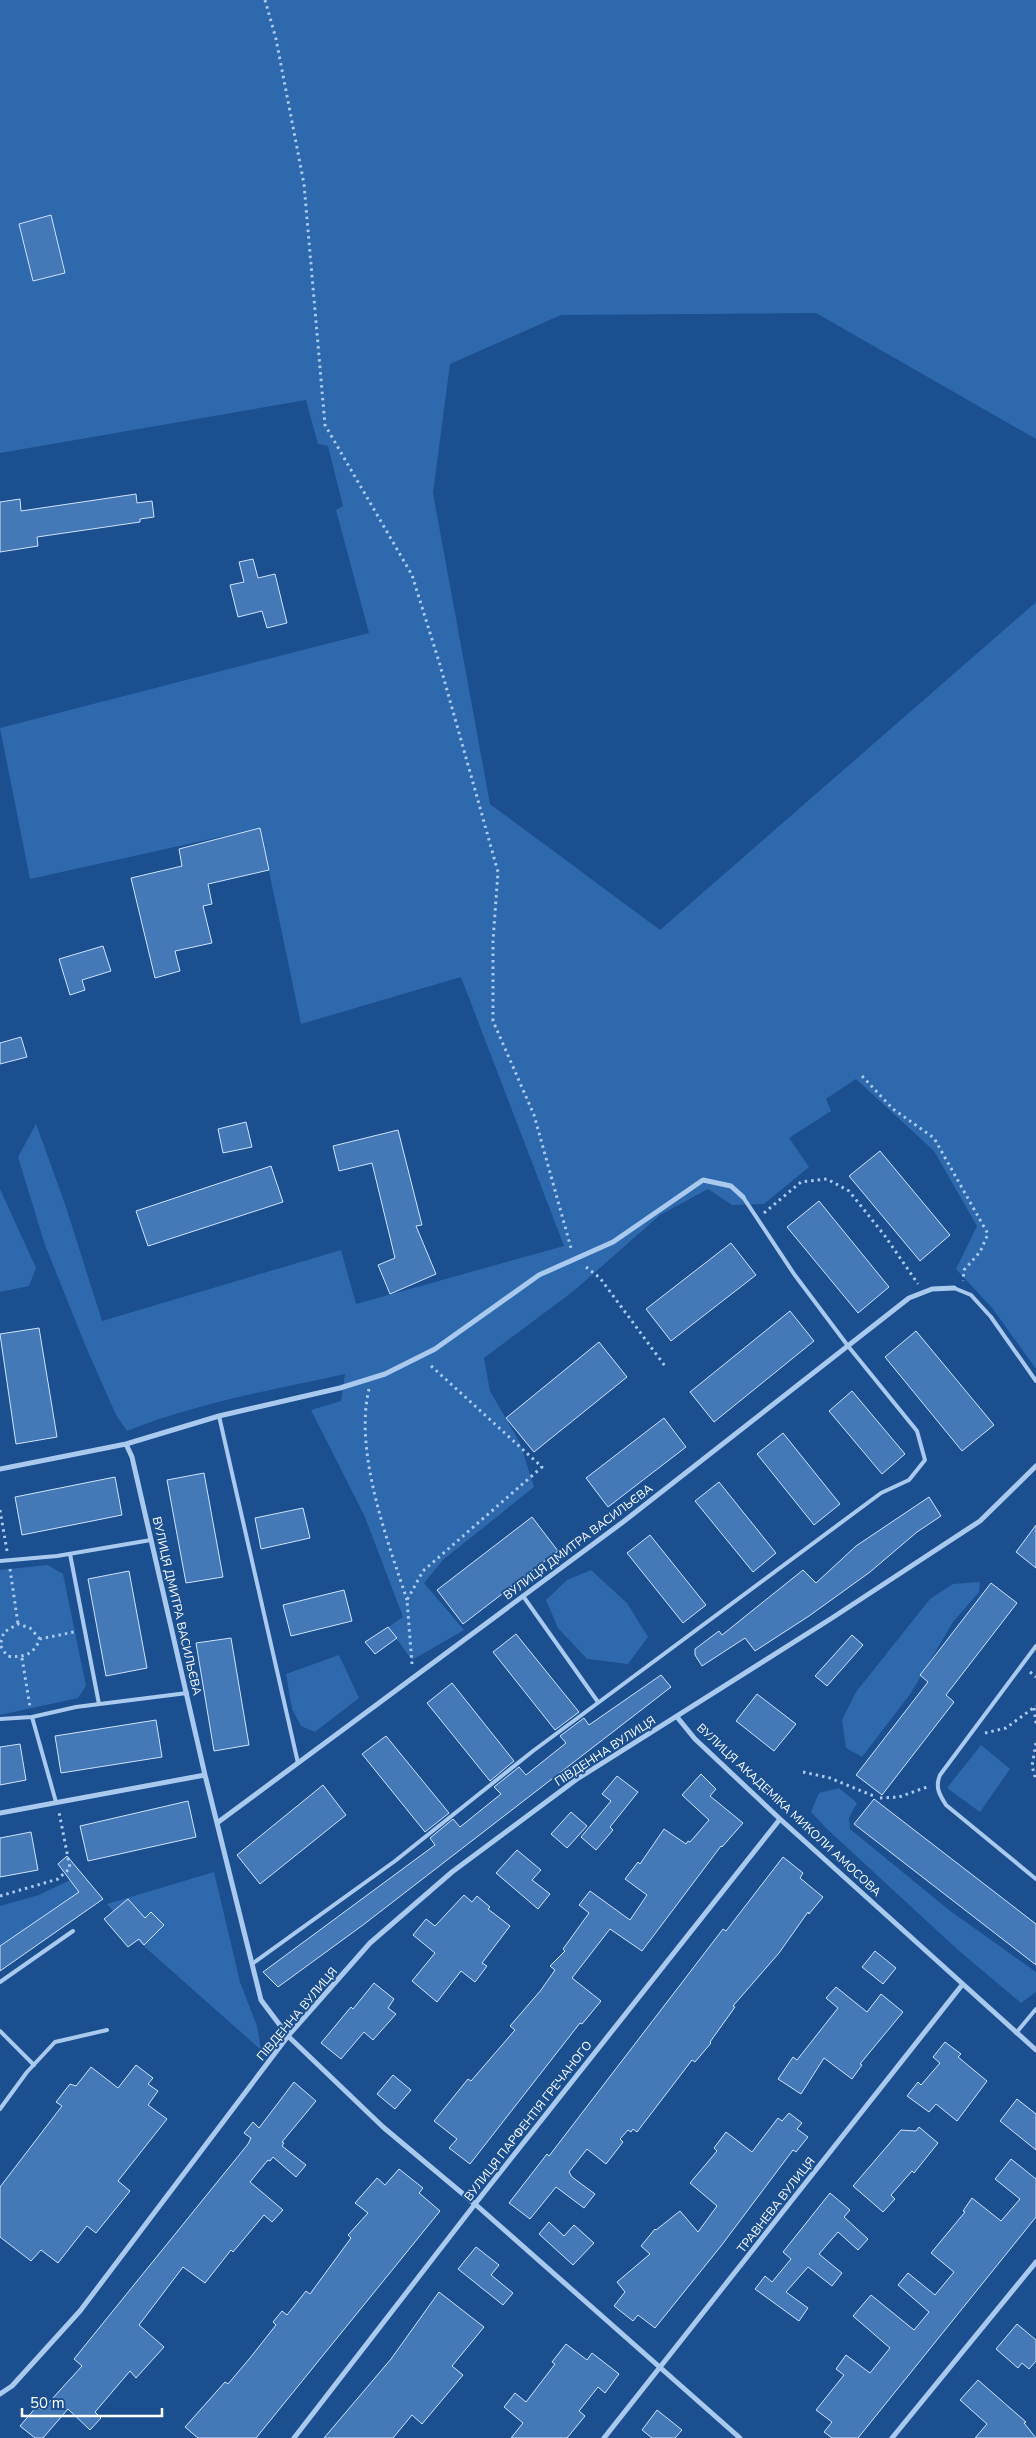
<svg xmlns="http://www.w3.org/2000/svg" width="1036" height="2438" font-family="'Nunito Sans',sans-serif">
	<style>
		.green { fill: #2e69ad }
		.building { fill: #4478b7; stroke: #cfe3fa }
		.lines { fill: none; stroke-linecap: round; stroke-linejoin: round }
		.path { stroke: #a9c9ee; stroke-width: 3; stroke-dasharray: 2.5 4; stroke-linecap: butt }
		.service { stroke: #a9c9ee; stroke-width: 4 }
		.minor { stroke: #a9c9ee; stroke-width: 5 }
		.labels { text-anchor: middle; stroke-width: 4; stroke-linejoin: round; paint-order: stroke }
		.street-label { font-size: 12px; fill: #fff; stroke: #1b4f8f }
	</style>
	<rect width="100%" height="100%" fill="#1b4f8f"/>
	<path class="green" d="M 0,0 L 1036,0 L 1036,439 L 816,313 L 561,315 L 450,364 L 433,493 L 490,804 L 660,930 L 1036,602 L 1036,1369 L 993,1309 L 956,1269 L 977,1226 L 934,1151 L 856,1079 L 826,1099 L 831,1111 L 789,1138 L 809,1167 L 764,1204 L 732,1205 L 708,1189 L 660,1215 L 575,1290 L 484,1358 L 490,1391 L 520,1443 L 534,1487 L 443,1560 L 424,1583 L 464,1630 L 412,1660 L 388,1627 L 403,1617 L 365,1517 L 311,1410 L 341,1401 L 345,1374 C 272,1390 197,1403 127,1431 L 116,1415 L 86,1347 L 45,1245 L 18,1157 L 36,1124 L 65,1204 L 102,1321 L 341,1250 L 356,1304 L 564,1246 L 461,977 L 301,1024 L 260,828 L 30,879 L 0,728 L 369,633 L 336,510 L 343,506 L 328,446 L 318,444 L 306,400 L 0,453 Z
		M 0,1189 L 36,1268 L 29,1286 L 0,1292 Z
		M 48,1565 L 63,1574 L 86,1686 L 78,1698 L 0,1715 L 0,1570 Z
		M 591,1570 L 627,1603 L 648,1637 L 628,1664 L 587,1659 L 558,1628 L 546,1600 L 567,1580 Z
		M 980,1582 L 979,1592 L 953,1622 L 911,1693 L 862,1757 L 846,1748 L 842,1720 L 856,1692 L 930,1599 L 953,1584 Z
		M 339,1655 L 359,1698 L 315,1732 L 301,1726 L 292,1709 L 286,1674 Z
		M 981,1745 L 1010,1769 L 980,1812 L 947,1788 Z
		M 839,1788 L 857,1803 L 849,1818 L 850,1829 L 949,1910 L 1036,1972 L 1036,1992 L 1021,2003 L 958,1950 L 827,1829 L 811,1812 L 819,1793 Z
		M 214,1872 L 240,1982 L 257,2026 L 261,2050 L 137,1940 L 107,1904 Z
		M 70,1880 L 79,1892 L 0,1946 L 0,1906 L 39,1895 Z"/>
	<path class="building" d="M 51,215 L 65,273 L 33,281 L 19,224 Z
		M 136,494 L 137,503 L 152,501 L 154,517 L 140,519 L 140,522 L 37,537 L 38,546 L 0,552 L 0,502 L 20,499 L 21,511 Z
		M 253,559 L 258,578 L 275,574 L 287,623 L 267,628 L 262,611 L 238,617 L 230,585 L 244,582 L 239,562 Z
		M 260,828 L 269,870 L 208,884 L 212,904 L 203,906 L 212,943 L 175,951 L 180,971 L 155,978 L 131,878 L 182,866 L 179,849 Z
		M 103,946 L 111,971 L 82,980 L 85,990 L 70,995 L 59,959 Z
		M 21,1037 L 27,1057 L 0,1064 L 0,1043 Z
		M 246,1122 L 252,1147 L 223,1153 L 218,1129 Z
		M 398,1130 L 422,1225 L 416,1226 L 436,1274 L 390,1294 L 378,1265 L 395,1258 L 372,1163 L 339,1171 L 333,1146 Z
		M 880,1151 L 950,1235 L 920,1261 L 849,1176 Z
		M 271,1166 L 283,1202 L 148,1246 L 136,1211 Z
		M 819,1201 L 889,1287 L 858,1313 L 787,1227 Z
		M 731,1243 L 756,1275 L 671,1341 L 646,1309 Z
		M 790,1311 L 814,1341 L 714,1422 L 690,1392 Z
		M 39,1328 L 57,1437 L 16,1444 L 0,1334 Z
		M 916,1331 L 994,1425 L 962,1451 L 885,1357 Z
		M 599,1342 L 627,1377 L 534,1452 L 506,1418 Z
		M 852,1391 L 905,1454 L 882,1474 L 829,1411 Z
		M 664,1418 L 686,1447 L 608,1507 L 586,1478 Z
		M 783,1433 L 840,1504 L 814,1525 L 757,1454 Z
		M 204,1473 L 223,1577 L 186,1583 L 167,1480 Z
		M 115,1477 L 122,1515 L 22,1535 L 15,1497 Z
		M 719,1482 L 776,1553 L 753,1572 L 695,1501 Z
		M 929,1497 L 941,1516 L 917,1532 L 870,1572 L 809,1616 L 755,1651 L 745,1638 L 702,1666 L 695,1655 L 695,1649 L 719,1631 L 722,1635 L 803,1570 L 816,1583 L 856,1546 Z
		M 303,1508 L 310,1538 L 261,1549 L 255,1518 Z
		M 532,1517 L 558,1551 L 463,1624 L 437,1590 Z
		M 1036,1525 L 1036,1568 L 1016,1552 Z
		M 650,1535 L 706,1605 L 683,1623 L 627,1553 Z
		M 129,1571 L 147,1668 L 106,1676 L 88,1579 Z
		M 991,1583 L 1017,1603 L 946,1695 L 954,1702 L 882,1795 L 856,1775 L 928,1682 L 920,1675 Z
		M 344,1590 L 352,1621 L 291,1636 L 283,1605 Z
		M 388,1627 L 397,1638 L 375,1654 L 365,1642 Z
		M 516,1634 L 579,1712 L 555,1730 L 493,1652 Z
		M 852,1635 L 863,1645 L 827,1686 L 815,1676 Z
		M 231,1638 L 249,1745 L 214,1751 L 196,1643 Z
		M 661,1675 L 671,1687 L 363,1925 L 278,1987 L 263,1972 L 435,1845 L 430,1838 L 453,1819 L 460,1827 L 501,1794 L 494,1787 L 519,1767 L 526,1775 L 566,1743 L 560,1736 L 584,1718 L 589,1725 Z
		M 452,1683 L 514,1761 L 490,1781 L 427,1703 Z
		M 757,1694 L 796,1724 L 774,1751 L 736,1721 Z
		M 156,1720 L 162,1757 L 61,1773 L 55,1736 Z
		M 386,1736 L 449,1813 L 425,1832 L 362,1754 Z
		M 20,1744 L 26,1780 L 0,1785 L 0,1747 Z
		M 701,1774 L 716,1789 L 710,1796 L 743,1823 L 722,1847 L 721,1846 L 642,1951 L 610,1929 L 572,1978 L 601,2001 L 582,2024 L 580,2023 L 470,2164 L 449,2148 L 457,2139 L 434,2121 L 468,2079 L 471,2081 L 515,2030 L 510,2026 L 541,1990 L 555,1970 L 550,1966 L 565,1951 L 563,1949 L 589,1913 L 579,1905 L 590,1891 L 630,1920 L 647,1895 L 625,1879 L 638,1862 L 640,1864 L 664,1829 L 686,1844 L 688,1841 L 690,1842 L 709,1820 L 682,1795 Z
		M 617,1776 L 638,1792 L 610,1827 L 613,1830 L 596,1850 L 581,1837 L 611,1801 L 602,1794 Z
		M 323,1785 L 346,1815 L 260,1884 L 237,1855 Z
		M 874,1799 L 1036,1924 L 1036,1965 L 854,1824 Z
		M 188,1801 L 196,1837 L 88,1861 L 80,1826 Z
		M 571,1812 L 587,1826 L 567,1848 L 551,1834 Z
		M 31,1832 L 38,1870 L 0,1877 L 0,1838 Z
		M 517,1850 L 541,1870 L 532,1880 L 550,1894 L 538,1909 L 496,1873 Z
		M 67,1856 L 103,1899 L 0,1971 L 0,1946 L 79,1892 L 58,1864 Z
		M 783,1857 L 803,1873 L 800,1878 L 823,1897 L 809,1914 L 808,1912 L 779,1953 L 733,2006 L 735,2007 L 710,2042 L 711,2043 L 695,2062 L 692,2060 L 637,2132 L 633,2129 L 631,2132 L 628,2130 L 620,2139 L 623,2142 L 606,2164 L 587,2149 L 569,2172 L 572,2177 L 595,2194 L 584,2208 L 556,2187 L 530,2219 L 509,2203 L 547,2154 L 549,2156 L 723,1929 L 726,1931 Z
		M 464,1895 L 472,1902 L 477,1896 L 490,1907 L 488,1909 L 510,1926 L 482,1963 L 487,1966 L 475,1982 L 461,1971 L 437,2002 L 412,1981 L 435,1953 L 413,1935 L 426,1919 L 435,1926 Z
		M 128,1899 L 145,1918 L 151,1912 L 164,1925 L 144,1945 L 139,1939 L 128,1947 L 104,1919 Z
		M 875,1951 L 896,1968 L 883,1984 L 862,1967 Z
		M 374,1983 L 394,1999 L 388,2008 L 396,2014 L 373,2040 L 364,2032 L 341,2059 L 321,2043 L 351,2007 L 353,2009 Z
		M 836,1987 L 867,2012 L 881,1994 L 903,2012 L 860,2064 L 862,2065 L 852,2079 L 824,2058 L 801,2094 L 778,2079 L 793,2057 L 797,2060 L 838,2008 L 826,1998 Z
		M 945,2042 L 961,2054 L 958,2057 L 987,2081 L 957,2121 L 936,2104 L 929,2112 L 907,2096 L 918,2082 L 921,2085 L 940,2063 L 933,2057 Z
		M 136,2065 L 153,2078 L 148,2084 L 158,2091 L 148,2105 L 167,2119 L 118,2181 L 130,2191 L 96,2233 L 87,2226 L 58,2263 L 41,2250 L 31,2261 L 0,2237 L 0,2187 L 62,2106 L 56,2102 L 70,2084 L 76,2086 L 91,2067 L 118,2088 Z
		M 393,2075 L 411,2090 L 395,2109 L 377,2094 Z
		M 294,2082 L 316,2101 L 282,2142 L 284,2143 L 282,2146 L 306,2165 L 296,2177 L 273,2157 L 270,2161 L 268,2160 L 250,2182 L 283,2210 L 272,2222 L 264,2215 L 233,2252 L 231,2250 L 205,2283 L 183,2267 L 139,2325 L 164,2347 L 136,2378 L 130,2371 L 95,2412 L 101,2418 L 90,2430 L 68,2409 L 43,2438 L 35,2438 L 20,2426 L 37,2406 L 42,2410 L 82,2366 L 74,2359 L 248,2144 L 251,2138 L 244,2133 L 253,2122 L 259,2128 Z
		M 1017,2099 L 1036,2114 L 1036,2150 L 1000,2121 Z
		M 789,2113 L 802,2123 L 797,2129 L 808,2137 L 796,2152 L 793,2150 L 721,2246 L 655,2328 L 638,2315 L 633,2321 L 614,2306 L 625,2292 L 617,2282 L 650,2254 L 641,2246 L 655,2229 L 656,2230 L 680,2211 L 698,2232 L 717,2206 L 690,2183 L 717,2151 L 714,2148 L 726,2132 L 752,2152 L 778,2118 L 782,2121 Z
		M 919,2127 L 938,2143 L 914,2173 L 912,2171 L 891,2195 L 895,2199 L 883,2212 L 853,2186 L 901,2130 L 916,2131 Z
		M 1011,2159 L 1036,2179 L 1036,2217 L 858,2438 L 832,2438 L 824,2432 L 832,2422 L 816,2410 L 844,2375 L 836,2369 L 846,2355 L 870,2373 L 890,2348 L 853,2316 L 871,2295 L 914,2330 L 929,2312 L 898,2285 L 908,2273 L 935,2295 L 954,2272 L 931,2253 L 965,2212 L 963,2211 L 972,2198 L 1001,2221 L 1020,2199 L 995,2179 Z
		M 399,2169 L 423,2188 L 419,2193 L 440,2211 L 256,2438 L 198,2438 L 185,2427 L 225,2382 L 228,2384 L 250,2358 L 276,2325 L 273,2322 L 282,2311 L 287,2315 L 306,2291 L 310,2294 L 351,2238 L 348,2235 L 368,2213 L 355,2203 L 377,2178 L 385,2185 Z
		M 830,2193 L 850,2210 L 844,2217 L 868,2239 L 858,2250 L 838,2232 L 819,2254 L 842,2273 L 832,2286 L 808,2267 L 786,2292 L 808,2308 L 799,2321 L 755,2289 L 765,2276 L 772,2282 L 791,2259 L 783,2252 Z
		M 549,2222 L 564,2236 L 574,2225 L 594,2243 L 573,2265 L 539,2234 Z
		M 476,2247 L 499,2265 L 491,2275 L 513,2293 L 503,2305 L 458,2269 Z
		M 439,2292 L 484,2327 L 452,2366 L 463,2375 L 422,2424 L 412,2415 L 393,2438 L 324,2438 L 391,2359 Z
		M 1017,2324 L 1036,2340 L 1036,2361 L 1029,2369 L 1022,2363 L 1018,2368 L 996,2349 Z
		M 566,2344 L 587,2360 L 592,2353 L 619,2374 L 605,2393 L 598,2387 L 579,2411 L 585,2416 L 567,2438 L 511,2438 L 523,2423 L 504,2407 L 515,2393 L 526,2402 L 555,2364 L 552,2362 Z
		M 978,2380 L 1026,2422 L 1024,2423 L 1036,2438 L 975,2438 L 987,2424 L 960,2400 Z
		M 657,2410 L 682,2430 L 675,2438 L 652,2438 L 642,2430 Z"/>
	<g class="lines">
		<path class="path" d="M 265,0 L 276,39 L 304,184 L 325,425 L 412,575 L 440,665 L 498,872 L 493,941 L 493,1021 L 534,1115 L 571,1248
			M 862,1076 L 893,1109 L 934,1138 L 988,1234 L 980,1252 L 964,1270 L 963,1281
			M 764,1213 L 801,1182 L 827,1179 L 849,1191 L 885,1236 L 918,1284
			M 586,1267 L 600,1278 L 665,1366
			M 369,1389 C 354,1452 387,1539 407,1600
			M 0,1510 L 7,1551
			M 10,1569 L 18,1624
			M 40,1639 L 30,1628 L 18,1624 L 4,1632 L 0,1645 L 7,1656 C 24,1658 33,1655 40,1639 L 74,1632
			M 22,1658 L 30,1707
			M 412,1664 L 407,1600 L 423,1571 L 542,1467 L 429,1364
			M 1030,1672 L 1036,1677
			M 1034,1708 L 1036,1724
			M 985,1733 L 1006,1728 L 1036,1706
			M 1036,1743 L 1032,1766 L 1036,1780
			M 803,1772 L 830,1778 L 876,1797
			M 880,1798 L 899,1797 L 927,1787
			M 0,1896 L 58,1879 L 70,1868 L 59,1812"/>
		<path class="service" d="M 954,1288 L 971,1295 L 991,1317 L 1036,1381
			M 219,1416 L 298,1763
			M 70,1554 L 99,1704
			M 0,1561 L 57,1556 L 151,1540
			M 523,1596 L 598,1702
			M 1036,1646 L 940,1775 C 935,1787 939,1794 946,1805 L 1036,1879
			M 32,1717 L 56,1802
			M 0,1719 L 32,1717 L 76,1707 L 187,1693
			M 252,1964 L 395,1861 L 533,1751 L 881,1493 L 909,1480 L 925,1460 L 917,1431 L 848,1346 L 794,1274 L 743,1197
			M 0,1982 L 73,1931
			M 0,2031 L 34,2065
			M 1016,2033 L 1036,2009
			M 0,2109 L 27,2072 L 55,2042 L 107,2030"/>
		<path class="minor" d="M 126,1444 L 132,1457 L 205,1775 L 261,2000 L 288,2036 L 383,2127 L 475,2204 L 740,2438
			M 0,1469 L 126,1444 L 219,1416 L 340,1388 L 385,1374 L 435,1349 L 539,1275 L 613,1242 L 703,1180 L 731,1186 L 743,1197
			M 677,1717 L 695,1739 L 780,1819 L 1036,2050
			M 0,1813 L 205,1775
			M 217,1823 L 623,1522 L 909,1298 L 932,1289 L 954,1288
			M 0,2394 L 12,2386 L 80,2311 L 288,2036 L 370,1943 L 452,1872 L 577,1779 L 832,1618 L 980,1521 L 1036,1466
			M 294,2438 L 475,2204 L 780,1819
			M 604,2438 L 962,1985
			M 892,2438 L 1036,2262"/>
	</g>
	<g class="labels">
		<g class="street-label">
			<text transform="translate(578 1542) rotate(-37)" y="4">ВУЛИЦЯ ДМИТРА ВАСИЛЬЄВА</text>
			<text transform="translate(177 1606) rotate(77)" y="4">ВУЛИЦЯ ДМИТРА ВАСИЛЬЄВА</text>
			<text transform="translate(605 1751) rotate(-33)" y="4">ПІВДЕННА ВУЛИЦЯ</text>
			<text transform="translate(789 1810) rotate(43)" y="4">ВУЛИЦЯ АКАДЕМІКА МИКОЛИ АМОСОВА</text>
			<text transform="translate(297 2014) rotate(-50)" y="4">ПІВДЕННА ВУЛИЦЯ</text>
			<text transform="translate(528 2121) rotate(-52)" y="4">ВУЛИЦЯ ПАРФЕНТІЯ ГРЕЧАНОГО</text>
			<text transform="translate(776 2205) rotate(-52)" y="4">ТРАВНЕВА ВУЛИЦЯ</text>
		</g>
	</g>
	<path d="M22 2408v8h140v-8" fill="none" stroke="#ffffff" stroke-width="2.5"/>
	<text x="30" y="2408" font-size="15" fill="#ffffff" stroke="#1b4f8f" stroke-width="4" paint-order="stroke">50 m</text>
</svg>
